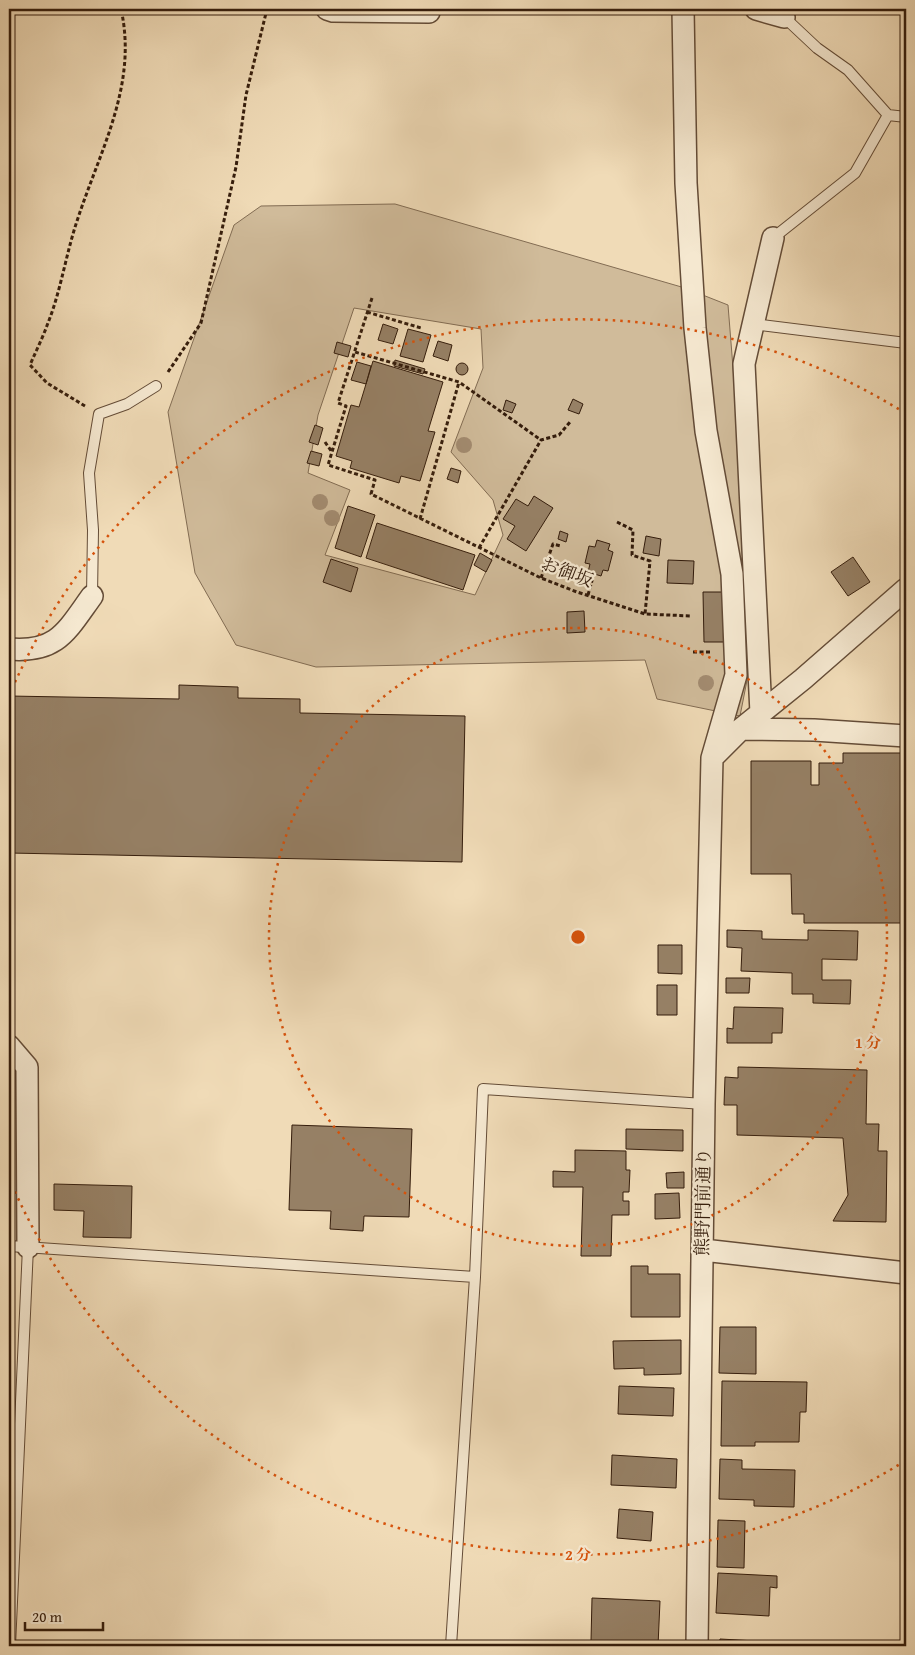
<svg xmlns="http://www.w3.org/2000/svg" width="915" height="1655" font-family="'Gentium Book Plus','Noto Serif JP',serif">
	<style>
		.green { fill: #d0bb9a; stroke: #826c53; fill-rule: evenodd }
		.building { fill: #968065; stroke: #351d0c }
		.lines { fill: none; stroke-linecap: round; stroke-linejoin: round }
		.service-casing { stroke: #644c37; stroke-width: 12 }
		.minor-casing { stroke: #644c37; stroke-width: 24 }
		.path { stroke: #351d0c; stroke-width: 3; stroke-dasharray: 4 2.5; stroke-linecap: butt }
		.service { stroke: #f5e8d0; stroke-width: 10 }
		.minor { stroke: #f5e8d0; stroke-width: 21 }
		.tree { fill: #a38c71 }
		.ring { fill: none; stroke: #d6530c; stroke-width: 2.5; stroke-dasharray: 2.5 5 }
		.labels { text-anchor: middle; stroke-width: 4.5; stroke-linejoin: round; paint-order: stroke }
		.street-label { font-size: 18px; fill: #351d0c; stroke: #f5e8d0 }
		.centre { fill: #d6530c; stroke: #f5e8d0; stroke-width: 2.5 }
		.ring-label { font-size: 15px; text-anchor: middle; font-weight: bold; fill: #d6530c; stroke: #f5e8d0; stroke-width: 4.5; stroke-linejoin: round; paint-order: stroke }
	</style>
	<rect width="100%" height="100%" fill="#f0dbb7"/>
	<filter id="stains"><feTurbulence type="fractalNoise" baseFrequency=".004" numOctaves="4"/><feColorMatrix values="0 0 0 0 .2 0 0 0 0 .09 0 0 0 0 .02 0 0 0 .5 -.17"/></filter>
	<radialGradient id="worn" r=".72"><stop offset=".6" stop-color="#630" stop-opacity="0"/><stop offset="1" stop-color="#630" stop-opacity=".3"/></radialGradient>
	<path class="green" d="M 395,204 L 685,288 L 728,305 L 741,468 L 752,655 L 740,716 L 657,699 L 645,660 L 316,667 L 236,645 L 195,573 L 168,412 L 234,225 L 261,206 ZM 354,308 L 481,329 L 483,368 L 451,452 L 493,500 L 503,535 L 475,595 L 325,555 L 350,490 L 308,473 L 318,415 Z"/>
	<path class="building" d="M 383,324 L 398,329 L 393,344 L 378,340 Z
		M 408,329 L 431,335 L 423,362 L 400,356 Z
		M 438,341 L 452,345 L 448,361 L 433,356 Z
		M 337,342 L 351,346 L 348,357 L 334,353 Z
		M 395,360 L 425,369 L 423,374 L 394,366 Z
		M 373,361 L 443,382 L 428,431 L 435,432 L 420,481 L 401,476 L 399,483 L 350,468 L 352,461 L 336,456 L 351,405 L 359,407 Z
		M 357,362 L 371,366 L 366,384 L 351,380 Z
		M456 369a6 6 0 1 1 12 0a6 6 0 1 1-12 0Z
		M 573,399 L 583,404 L 579,414 L 568,410 Z
		M 506,400 L 516,404 L 512,413 L 503,410 Z
		M 315,425 L 323,428 L 318,445 L 309,442 Z
		M 311,451 L 322,454 L 319,466 L 307,463 Z
		M 451,468 L 461,471 L 458,483 L 447,479 Z
		M 534,496 L 553,508 L 526,551 L 507,539 L 515,526 L 503,519 L 516,499 L 528,506 Z
		M 348,506 L 375,515 L 361,557 L 335,548 Z
		M 377,523 L 475,555 L 463,590 L 366,558 Z
		M 560,531 L 568,534 L 566,542 L 558,539 Z
		M 646,536 L 661,539 L 659,556 L 643,553 Z
		M 597,540 L 610,544 L 608,550 L 613,552 L 608,571 L 603,570 L 601,576 L 588,572 L 590,564 L 585,563 L 589,546 L 595,547 Z
		M 480,553 L 492,560 L 486,572 L 474,565 Z
		M 853,557 L 870,582 L 848,596 L 831,572 Z
		M 331,559 L 358,568 L 351,592 L 323,582 Z
		M 668,560 L 694,561 L 693,584 L 667,583 Z
		M 703,592 L 728,592 L 729,642 L 704,642 Z
		M 584,611 L 585,632 L 567,633 L 567,612 Z
		M 179,685 L 238,687 L 238,698 L 300,699 L 300,713 L 465,716 L 462,862 L 9,853 L 9,696 L 179,699 Z
		M 843,753 L 906,753 L 906,923 L 804,923 L 804,914 L 792,914 L 791,874 L 751,874 L 751,761 L 811,761 L 811,785 L 819,785 L 819,763 L 843,763 Z
		M 727,930 L 762,931 L 762,939 L 808,940 L 808,930 L 858,931 L 857,960 L 822,959 L 822,980 L 851,980 L 850,1004 L 813,1003 L 813,994 L 792,994 L 792,973 L 741,971 L 742,948 L 727,947 Z
		M 658,945 L 682,945 L 682,974 L 658,973 Z
		M 726,978 L 750,978 L 749,993 L 726,993 Z
		M 657,985 L 677,985 L 677,1015 L 657,1015 Z
		M 734,1007 L 783,1008 L 782,1033 L 772,1033 L 772,1043 L 727,1043 L 727,1028 L 733,1029 Z
		M 738,1067 L 867,1070 L 866,1124 L 879,1124 L 878,1151 L 887,1151 L 886,1222 L 833,1221 L 848,1195 L 843,1138 L 737,1135 L 737,1105 L 724,1105 L 725,1077 L 738,1078 Z
		M 292,1125 L 412,1129 L 409,1217 L 364,1216 L 363,1231 L 330,1229 L 331,1211 L 289,1210 Z
		M 626,1129 L 683,1130 L 683,1151 L 626,1149 Z
		M 575,1150 L 626,1151 L 626,1170 L 630,1170 L 629,1192 L 623,1192 L 623,1201 L 629,1201 L 629,1215 L 612,1215 L 611,1256 L 581,1256 L 583,1187 L 553,1187 L 553,1171 L 575,1172 Z
		M 684,1172 L 684,1188 L 667,1188 L 666,1173 Z
		M 54,1184 L 132,1186 L 131,1238 L 83,1237 L 84,1211 L 54,1210 Z
		M 679,1193 L 680,1218 L 655,1219 L 655,1194 Z
		M 631,1266 L 648,1266 L 648,1274 L 680,1274 L 680,1317 L 631,1317 Z
		M 720,1327 L 756,1327 L 756,1374 L 719,1373 Z
		M 681,1340 L 681,1374 L 644,1375 L 644,1368 L 614,1369 L 613,1341 Z
		M 722,1381 L 807,1382 L 806,1412 L 800,1412 L 799,1442 L 755,1442 L 755,1446 L 721,1446 Z
		M 619,1386 L 674,1388 L 673,1416 L 618,1414 Z
		M 612,1455 L 677,1459 L 676,1488 L 611,1485 Z
		M 720,1459 L 742,1460 L 742,1469 L 795,1470 L 794,1507 L 754,1506 L 754,1500 L 719,1499 Z
		M 619,1509 L 653,1512 L 651,1541 L 617,1538 Z
		M 718,1520 L 745,1521 L 744,1568 L 717,1567 Z
		M 718,1573 L 777,1576 L 777,1588 L 770,1587 L 769,1616 L 716,1613 Z
		M 592,1598 L 660,1601 L 658,1646 L 632,1646 L 632,1643 L 591,1641 Z
		M 720,1639 L 756,1641 L 756,1646 L 719,1646 Z"/>
	<g class="lines">
		<g class="service-casing">
			<path id="service" d="M 784,17 L 817,48 L 848,70 L 888,115 L 906,117
				M 773,238 L 855,173 L 888,115
				M 753,324 L 906,343
				M 92,596 L 93,530 L 89,473 L 99,414 L 127,404 L 156,386
				M 9,1246 L 475,1277
				M 10,1646 L 28,1247
				M 451,1646 L 475,1277 L 483,1089 L 704,1104"/>
		</g>
		<g class="minor-casing">
			<path id="minor" d="M 327,9 L 333,11 L 429,12 L 429,9
				M 683,9 L 686,183 L 695,328 L 706,431 L 732,574 L 736,675 L 712,758 L 704,1104 L 697,1646
				M 756,9 L 784,17
				M 9,649 C 57,653 66,632 92,596
				M 761,713 L 744,364 L 773,238
				M 741,729 L 814,730 L 906,736
				M 714,756 L 741,729 L 803,679 L 906,589
				M 9,1046 L 27,1067 L 28,1247
				M 703,1250 L 906,1273"/>
		</g>
		<path class="path" d="M 372,298 L 338,403 L 346,406 L 328,465 L 375,480 L 371,494 L 541,578 L 577,592 L 645,614 L 692,616
			M 367,312 L 421,328
			M 355,352 L 459,382 L 541,440
			M 168,372 L 201,323 L 236,167 L 246,95 L 267,9
			M 85,406 L 47,383 L 30,365 C 36,351 43,337 48,323 C 61,290 66,254 77,221 C 100,150 138,85 121,9
			M 325,442 L 332,452
			M 420,519 L 459,382
			M 617,522 L 633,530 L 632,555 L 650,561 L 645,614
			M 479,548 L 541,440 L 559,435 L 570,422
			M 541,578 L 553,544 L 561,546
			M 588,595 L 593,577
			M 693,652 L 712,652"/>
		<use href="#service" class="service"/>
		<use href="#minor" class="minor"/>
	</g>
	<g class="tree">
		<circle cx="464" cy="445" r="8"/>
		<circle cx="320" cy="502" r="8"/>
		<circle cx="332" cy="518" r="8"/>
		<circle cx="706" cy="683" r="8"/>
	</g>
	<g class="ring">
		<circle cx="578" cy="937" r="309"/>
		<path d="M905 1461A618 618 0 0 1 9 1178M9 696A618 618 0 0 1 905 413"/>
	</g>
	<g class="labels">
		<g class="street-label">
			<text transform="translate(567 572) rotate(21)" y="6">お御坂</text>
			<text transform="translate(703 1202) rotate(-89)" y="6">熊野門前通り</text>
		</g>
	</g>
	<circle cx="578" cy="937" r="8" class="centre"/>
	<g class="ring-label">
		<text x="868" y="1048">1 分</text>
		<text x="578" y="1560">2 分</text>
	</g>
	<rect width="915" height="1655" fill="none" stroke="#f0dbb7" stroke-width="30"/>
	<rect x="10" y="10" width="895" height="1635" fill="none" stroke="#351d0c" stroke-width="2.5"/>
	<rect x="15" y="15" width="885" height="1625" fill="none" stroke="#351d0c"/>
	<path d="M25 1622v8h78v-8" fill="none" stroke="#351d0c" stroke-width="2.5"/>
	<text x="32" y="1622" font-size="15" fill="#351d0c" stroke="#f5e8d0" stroke-width="4" paint-order="stroke">20 m</text>
	<rect width="100%" height="100%" filter="url(#stains)"/>
	<rect width="100%" height="100%" fill="url(#worn)"/>
</svg>
